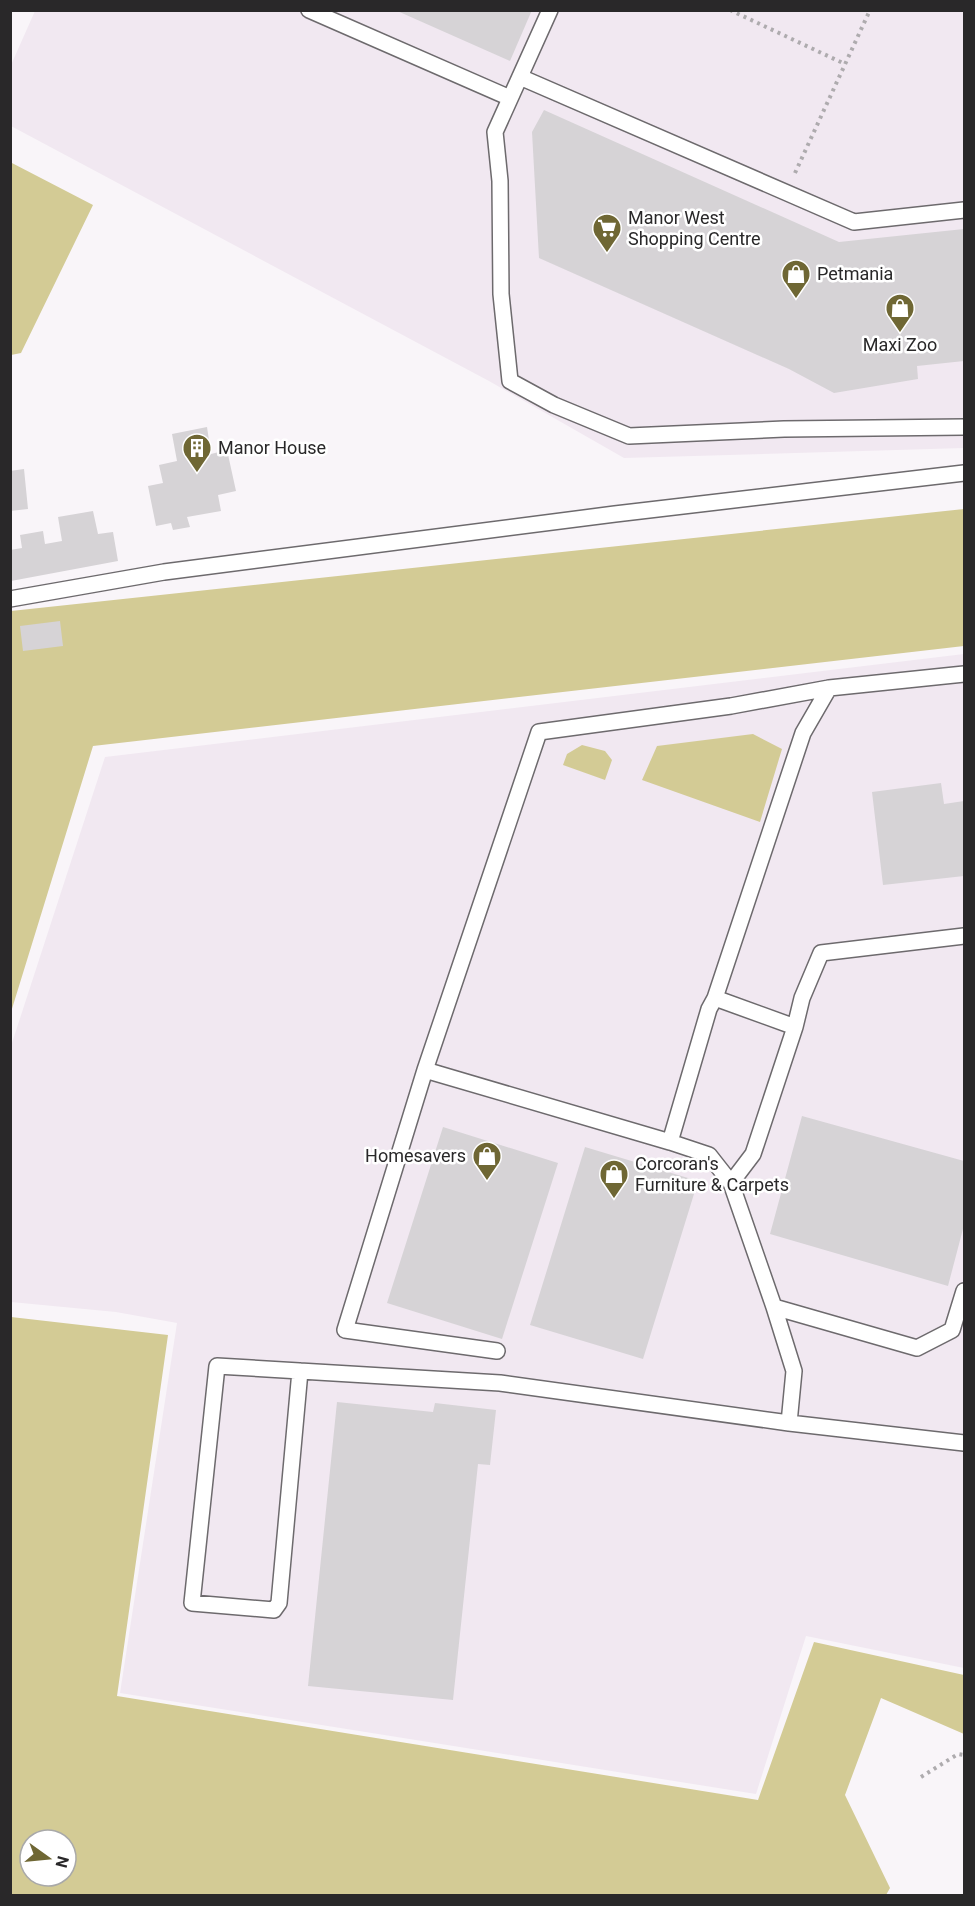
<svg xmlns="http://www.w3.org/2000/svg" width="975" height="1906" font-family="Roboto,sans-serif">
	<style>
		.built { fill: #f1e8f1 }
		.green { fill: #d3cb95; fill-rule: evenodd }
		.building { fill: #d6d3d6 }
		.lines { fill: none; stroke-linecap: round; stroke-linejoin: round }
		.service-casing { stroke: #6d6a6d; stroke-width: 18 }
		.path { stroke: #aeabae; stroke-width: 4; stroke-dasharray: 3 4.5; stroke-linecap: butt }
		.service { stroke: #fff; stroke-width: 15 }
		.labels { text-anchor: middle; stroke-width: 5; stroke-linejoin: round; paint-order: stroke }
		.poi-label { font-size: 18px; fill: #292829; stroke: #fff; text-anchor: start }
	</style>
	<rect width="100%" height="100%" fill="#f9f5f9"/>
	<path class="built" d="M 35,11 L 964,11 L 964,448 L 624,458 L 489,381 L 11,126 L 11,65 Z
		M 964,654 L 964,1668 L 806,1636 L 756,1794 L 120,1693 L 177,1323 L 116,1312 L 11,1302 L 11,1046 L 105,757 Z"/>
	<path class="green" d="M 10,162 L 93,205 L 21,353 L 11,355 Z
		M 964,509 L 964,646 L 93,746 L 11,1012 L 11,611 Z
		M 753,734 L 782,749 L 760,822 L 642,780 L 657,746 Z
		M 582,745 L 605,751 L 612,760 L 605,780 L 563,765 L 567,754 Z
		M 11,1317 L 168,1335 L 117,1696 L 758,1800 L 814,1642 L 964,1675 L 964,1734 L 881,1698 L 845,1795 L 890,1888 L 886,1895 L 11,1895 ZM 30,1840 L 66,1840 L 66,1876 L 30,1876 Z"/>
	<path class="building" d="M 395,10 L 532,10 L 510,61 Z
		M 544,110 L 839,242 L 964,229 L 964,361 L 917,366 L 918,379 L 834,393 L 789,369 L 539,258 L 532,132 Z
		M 207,427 L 211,454 L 227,450 L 236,491 L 218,495 L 221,511 L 187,517 L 190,527 L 173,530 L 171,523 L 156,526 L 148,486 L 163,483 L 159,465 L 177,461 L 172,434 Z
		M 24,469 L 28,509 L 10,511 L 10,471 Z
		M 93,511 L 98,534 L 113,532 L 118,561 L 11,581 L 10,550 L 22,548 L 20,535 L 43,531 L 45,544 L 62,541 L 58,517 Z
		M 60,621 L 63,646 L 23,651 L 20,626 Z
		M 941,783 L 944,804 L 964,801 L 964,876 L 883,885 L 872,792 Z
		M 802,1116 L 964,1161 L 964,1225 L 948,1286 L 770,1234 Z
		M 443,1127 L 558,1163 L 502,1339 L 387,1303 Z
		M 585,1147 L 698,1181 L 643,1359 L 530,1325 Z
		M 337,1402 L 433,1412 L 435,1403 L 496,1410 L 490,1465 L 478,1464 L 453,1700 L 308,1686 Z"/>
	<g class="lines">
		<g class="service-casing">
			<path id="service" d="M 309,10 L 510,98
				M 550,10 L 495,132 L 500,181 L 501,294 L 510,381 L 554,405 L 629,436 L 784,429 L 964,427
				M 520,77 L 854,222 L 964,210
				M 10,599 L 164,572 L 615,514 L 964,473
				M 715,998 L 795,1027
				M 425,1070 L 345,1330 L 497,1351
				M 670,1142 L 425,1070 L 539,732 L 731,706 L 829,688
				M 731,1183 L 753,1154 L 795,1027 L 802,998 L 821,953 L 964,936
				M 774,1307 L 917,1348 L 952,1330 L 964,1291
				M 300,1371 L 279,1603 L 274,1610 L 192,1603 L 217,1366 L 500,1383 L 789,1423 L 964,1443
				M 789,1423 L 794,1371 L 774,1307 L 731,1183 L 709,1155 L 670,1142 L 709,1009 L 715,998 L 803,733 L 829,688 L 964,674"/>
		</g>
		<path class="path" d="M 730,10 L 845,64
			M 795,173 L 870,10
			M 921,1777 L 958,1754 L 964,1755"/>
		<use href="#service" class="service"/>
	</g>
	<defs>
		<g id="supermarket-pin" transform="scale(1.5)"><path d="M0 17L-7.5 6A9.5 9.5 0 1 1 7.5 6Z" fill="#6f6734" stroke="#fff"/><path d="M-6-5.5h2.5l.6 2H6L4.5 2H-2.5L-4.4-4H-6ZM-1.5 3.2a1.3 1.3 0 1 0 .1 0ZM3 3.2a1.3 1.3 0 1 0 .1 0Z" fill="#fff"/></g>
		<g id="shop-pin" transform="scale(1.5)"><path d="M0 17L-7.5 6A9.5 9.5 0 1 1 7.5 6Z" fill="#6f6734" stroke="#fff"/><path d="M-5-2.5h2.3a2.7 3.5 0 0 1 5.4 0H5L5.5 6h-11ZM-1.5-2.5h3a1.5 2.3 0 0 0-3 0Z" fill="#fff"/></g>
		<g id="building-pin" transform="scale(1.5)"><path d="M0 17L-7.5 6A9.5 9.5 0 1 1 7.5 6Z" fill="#6f6734" stroke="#fff"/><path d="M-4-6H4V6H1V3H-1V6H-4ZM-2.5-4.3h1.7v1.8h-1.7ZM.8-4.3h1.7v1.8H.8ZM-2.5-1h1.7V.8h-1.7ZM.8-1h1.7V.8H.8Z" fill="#fff"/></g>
	</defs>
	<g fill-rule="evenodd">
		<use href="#supermarket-pin" x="607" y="228"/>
		<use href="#shop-pin" x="796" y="274"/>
		<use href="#shop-pin" x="900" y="308"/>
		<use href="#building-pin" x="197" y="448"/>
		<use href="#shop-pin" x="487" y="1156"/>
		<use href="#shop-pin" x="614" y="1174"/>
	</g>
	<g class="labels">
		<g class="poi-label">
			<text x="628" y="224">Manor West<tspan x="628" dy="21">Shopping Centre</tspan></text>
			<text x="817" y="280">Petmania</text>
			<text x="900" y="351" text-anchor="middle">Maxi Zoo</text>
			<text x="218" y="454">Manor House</text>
			<text x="466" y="1162" text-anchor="end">Homesavers</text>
			<text x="635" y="1170">Corcoran's<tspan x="635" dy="21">Furniture &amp; Carpets</tspan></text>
		</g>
	</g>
	<rect width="975" height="1906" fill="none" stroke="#292829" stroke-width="24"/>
	<g transform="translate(48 1858) rotate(105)"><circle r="28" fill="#ffffff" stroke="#a9a9a9" stroke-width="1.5"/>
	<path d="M0-4.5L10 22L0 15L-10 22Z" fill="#6f6734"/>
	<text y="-9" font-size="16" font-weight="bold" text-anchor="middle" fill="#292829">N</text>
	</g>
</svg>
